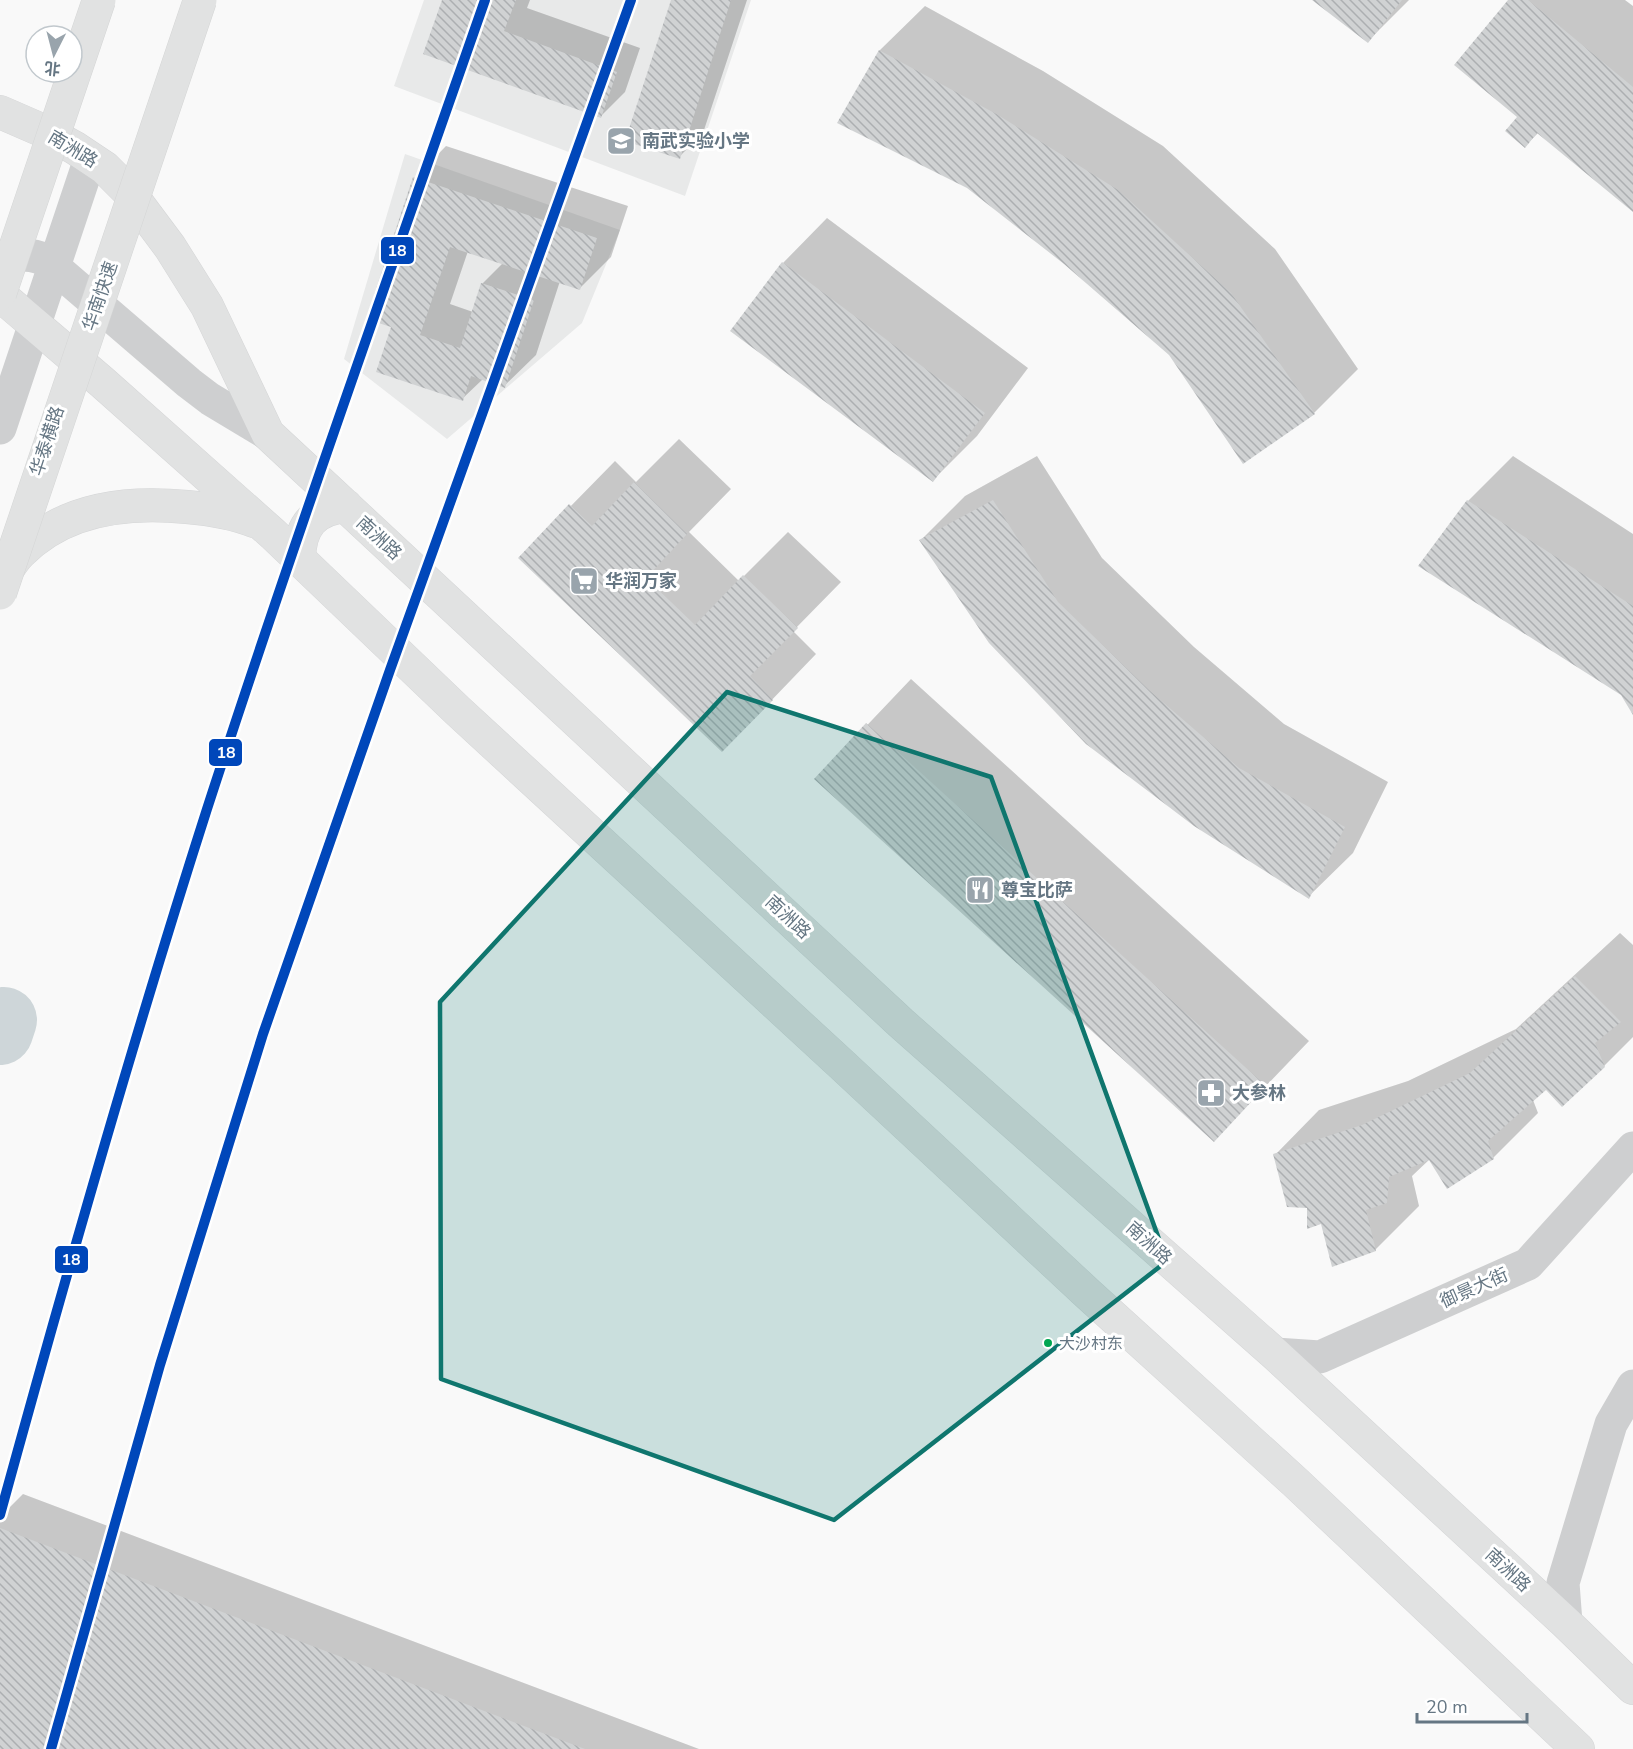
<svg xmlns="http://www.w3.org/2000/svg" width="1633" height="1749" font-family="'Nunito Sans','Noto Sans SC',sans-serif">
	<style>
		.built { fill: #e8e9e9 }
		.shadow { fill: #0003; fill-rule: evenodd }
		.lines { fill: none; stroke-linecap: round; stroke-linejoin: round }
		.river { stroke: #ced6d9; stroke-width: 66 }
		.building { fill: url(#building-back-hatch) }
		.major-casing { stroke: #d5d6d7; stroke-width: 34 }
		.minor { stroke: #cecfd0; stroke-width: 33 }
		.major { stroke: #e1e2e2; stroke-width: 33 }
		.highway-bridge-casing { stroke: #d5d6d6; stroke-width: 34; stroke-linecap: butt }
		.highway-bridge { stroke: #e1e2e2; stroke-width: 33 }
		.metro-1-casing { stroke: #fff; stroke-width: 15 }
		.metro-1 { stroke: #0047ba; stroke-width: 10 }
		.marked { fill: #0f766e; fill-opacity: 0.2; stroke: #0f766e; stroke-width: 4.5; stroke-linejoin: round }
		.bus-dot { fill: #00a651; stroke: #fff; stroke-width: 2 }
		.labels { text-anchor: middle; stroke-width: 6; stroke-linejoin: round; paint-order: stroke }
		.bus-label { font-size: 16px; fill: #657683; stroke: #fff; text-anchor: start }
		.poi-label { font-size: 18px; font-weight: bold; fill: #657683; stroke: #fff; text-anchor: start }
		.street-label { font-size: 18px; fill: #657683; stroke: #fff }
		.line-badge { stroke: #fff; stroke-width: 2 }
		.badge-label { font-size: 16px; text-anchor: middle; font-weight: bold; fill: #fff }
	</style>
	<defs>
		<pattern id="building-back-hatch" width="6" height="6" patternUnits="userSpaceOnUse" patternTransform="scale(1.5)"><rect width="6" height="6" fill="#d0d2d3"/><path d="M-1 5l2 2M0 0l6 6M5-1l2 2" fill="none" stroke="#acafb1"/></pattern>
	</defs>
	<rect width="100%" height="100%" fill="#f9f9f9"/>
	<path class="built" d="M 424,0 L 751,0 L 685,196 L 394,86 Z
		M 405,154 L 620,230 L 582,323 L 447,439 L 344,359 Z"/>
	<path class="shadow" d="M 444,0 L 530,0 L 527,8 L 640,48 L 625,92 L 601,116 Z
		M 672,0 L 747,0 L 703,133 L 679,157 Z
		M 1314,0 L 1409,0 L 1368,41 Z
		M 1510,0 L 1625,0 L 1633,6 L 1633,210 L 1539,132 L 1525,146 L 1519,116 Z
		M 925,6 L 1043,71 L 1163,146 L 1275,249 L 1358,369 L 1314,413 L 1170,354 L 1065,262 L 967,187 L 839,123 L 880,50 Z
		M 446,146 L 628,206 L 611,257 L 580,288 L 560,281 L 536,355 L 504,386 L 483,379 L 462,399 L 393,326 L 415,178 ZM 468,251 L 503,263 L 482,284 L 473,312 L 450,304 Z
		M 827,218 L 1028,368 L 977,436 L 933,480 L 783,263 Z
		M 679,439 L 731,489 L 689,532 L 739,581 L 788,532 L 841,582 L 793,631 L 816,654 L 766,706 L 520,558 L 615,461 L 636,482 Z
		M 1037,456 L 1102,558 L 1194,647 L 1284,724 L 1388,782 L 1353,853 L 1308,897 L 921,540 L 965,496 Z
		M 1513,456 L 1633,534 L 1633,712 L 1622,694 L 1420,566 L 1468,501 Z
		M 911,679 L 1309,1041 L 1214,1140 L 816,779 Z
		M 1620,933 L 1633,945 L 1633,1037 L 1604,1066 L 1546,1088 L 1533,1100 L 1538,1113 L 1493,1158 L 1430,1159 L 1412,1176 L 1419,1206 L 1375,1250 L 1323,1222 L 1308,1206 L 1275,1155 L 1319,1110 L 1408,1081 L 1516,1029 Z
		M 23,1494 L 699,1749 L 0,1749 L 0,1517 Z"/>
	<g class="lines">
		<path class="river" d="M 0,1032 L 4,1020"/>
	</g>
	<path class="building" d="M 442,0 L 516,0 L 504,31 L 617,72 L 601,118 L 423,54 Z
		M 671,0 L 731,0 L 680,159 L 625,141 Z
		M 1312,0 L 1402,0 L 1368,43 Z
		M 1508,0 L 1528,0 L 1633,87 L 1633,212 L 1537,133 L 1525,148 L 1505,131 L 1517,117 L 1454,65 Z
		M 879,50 L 998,115 L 1118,190 L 1231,293 L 1315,414 L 1243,464 L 1169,355 L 1064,264 L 967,188 L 837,123 Z
		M 413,177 L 597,238 L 580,290 L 450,247 L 420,335 L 460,348 L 481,283 L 534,300 L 505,388 L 471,376 L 463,401 L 376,372 L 391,327 L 366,319 Z
		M 782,262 L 985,413 L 933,482 L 730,331 Z
		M 634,482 L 687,534 L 646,578 L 695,625 L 743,575 L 798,628 L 750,676 L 773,700 L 722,752 L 518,558 L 569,504 L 592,526 Z
		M 993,500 L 1058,602 L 1150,691 L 1239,768 L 1345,827 L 1309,899 L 1194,826 L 1086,744 L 989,643 L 919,540 Z
		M 1467,500 L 1633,606 L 1633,715 L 1621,695 L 1418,566 Z
		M 866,723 L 1266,1086 L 1214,1142 L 814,779 Z
		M 1575,976 L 1621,1022 L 1595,1043 L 1605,1067 L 1562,1107 L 1546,1090 L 1488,1141 L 1494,1159 L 1447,1189 L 1429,1160 L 1389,1177 L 1387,1203 L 1366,1210 L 1376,1251 L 1332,1267 L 1321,1224 L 1307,1229 L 1307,1208 L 1287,1207 L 1273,1154 L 1362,1125 L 1470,1073 Z
		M 0,1528 L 585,1749 L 0,1749 Z"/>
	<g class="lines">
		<g class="major-casing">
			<path id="major" d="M 0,112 L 46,132 L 75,148 L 105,168 L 129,192 L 170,247 L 207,306 L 268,434 L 901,1023 L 1275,1354 L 1566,1623 L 1633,1688
				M 0,295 L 102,382 L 273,534 L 458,711 L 839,1062 L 1088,1294 L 1295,1482 L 1578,1749
				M 299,558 C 300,527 313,509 346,506
				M 4,575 C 9,567 14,559 20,553 C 64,508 128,501 187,507 C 210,509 232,512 254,521"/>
		</g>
		<path class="minor" d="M 0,270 C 12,253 27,252 46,260 L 189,383 L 210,399 L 268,434
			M 0,428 L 90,159
			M 1275,1354 L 1320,1357 L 1528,1264 L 1633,1148
			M 1566,1623 L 1563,1583 L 1611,1424 L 1633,1386"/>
		<use href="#major" class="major"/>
		<g class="highway-bridge-casing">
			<path id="highway-bridge" d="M 0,293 L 99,0
				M 0,593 L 200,0"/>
		</g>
		<use href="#highway-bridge" class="highway-bridge"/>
		<g class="metro-1-casing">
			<path id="metro-1" d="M 0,1515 C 65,1278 132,1043 207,809 C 295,538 391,269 485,0
				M 51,1749 L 160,1365 L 263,1034 L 390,670 L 631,0"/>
		</g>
		<use href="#metro-1" class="metro-1"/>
	</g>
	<path class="marked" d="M 727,692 L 991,777 L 1167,1261 L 834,1520 L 441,1379 L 440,1002 Z"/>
	<defs>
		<g id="school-square" transform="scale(1.5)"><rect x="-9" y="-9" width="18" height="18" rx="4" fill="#99a4ac" stroke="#fff"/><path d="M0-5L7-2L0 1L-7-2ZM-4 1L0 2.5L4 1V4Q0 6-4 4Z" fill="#fff"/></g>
		<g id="supermarket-square" transform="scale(1.5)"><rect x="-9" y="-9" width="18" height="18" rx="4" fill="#99a4ac" stroke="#fff"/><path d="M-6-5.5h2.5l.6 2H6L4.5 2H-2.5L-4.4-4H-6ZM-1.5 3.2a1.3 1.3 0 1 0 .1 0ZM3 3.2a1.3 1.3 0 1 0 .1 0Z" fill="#fff"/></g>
		<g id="restaurant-square" transform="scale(1.5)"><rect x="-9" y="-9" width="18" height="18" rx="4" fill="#99a4ac" stroke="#fff"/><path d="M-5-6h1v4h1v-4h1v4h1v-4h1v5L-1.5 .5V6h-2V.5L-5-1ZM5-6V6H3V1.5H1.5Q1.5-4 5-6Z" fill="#fff"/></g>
		<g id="pharmacy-square" transform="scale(1.5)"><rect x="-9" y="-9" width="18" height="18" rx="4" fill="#99a4ac" stroke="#fff"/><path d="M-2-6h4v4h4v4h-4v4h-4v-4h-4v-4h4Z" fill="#fff"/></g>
	</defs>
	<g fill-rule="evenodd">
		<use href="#school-square" x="621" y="141"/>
		<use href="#supermarket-square" x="584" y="581"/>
		<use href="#restaurant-square" x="980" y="890"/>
		<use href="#pharmacy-square" x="1211" y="1093"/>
	</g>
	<circle class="bus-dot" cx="1048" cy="1343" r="5"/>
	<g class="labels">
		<g class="bus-label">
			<text x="1059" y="1349">大沙村东</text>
		</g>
		<g class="poi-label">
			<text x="642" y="147">南武实验小学</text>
			<text x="605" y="587">华润万家</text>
			<text x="1001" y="896">尊宝比萨</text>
			<text x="1232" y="1099">大参林</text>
		</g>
		<g class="street-label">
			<text transform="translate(73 149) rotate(31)" y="6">南洲路</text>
			<text transform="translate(100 296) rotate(-71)" y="6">华南快速</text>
			<text transform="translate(47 441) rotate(-72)" y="6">华泰横路</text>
			<text transform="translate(379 538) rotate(43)" y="6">南洲路</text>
			<text transform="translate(788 917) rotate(43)" y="6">南洲路</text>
			<text transform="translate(1149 1243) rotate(42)" y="6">南洲路</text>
			<text transform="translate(1474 1288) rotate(-24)" y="6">御景大街</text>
			<text transform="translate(1508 1570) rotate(43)" y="6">南洲路</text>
		</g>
	</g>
	<g class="line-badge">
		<rect x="380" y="236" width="35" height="29" rx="6" fill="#0047ba"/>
		<rect x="208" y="738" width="35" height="29" rx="6" fill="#0047ba"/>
		<rect x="54" y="1245" width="35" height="29" rx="6" fill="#0047ba"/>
	</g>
	<g class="badge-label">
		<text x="397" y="256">18</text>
		<text x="226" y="758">18</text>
		<text x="71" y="1265">18</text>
	</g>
	<g transform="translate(54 54) rotate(186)"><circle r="28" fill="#ffffff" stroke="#c1c8cd" stroke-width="1.5"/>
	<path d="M0-4.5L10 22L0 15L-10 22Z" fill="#99a4ac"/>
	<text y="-9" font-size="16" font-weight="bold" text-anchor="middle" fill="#657683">北</text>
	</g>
	<path d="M1417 1713v9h110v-9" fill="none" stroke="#657683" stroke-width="3"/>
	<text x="1426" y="1713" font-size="18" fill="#657683" stroke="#ffffff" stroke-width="4.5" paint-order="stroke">20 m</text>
</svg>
